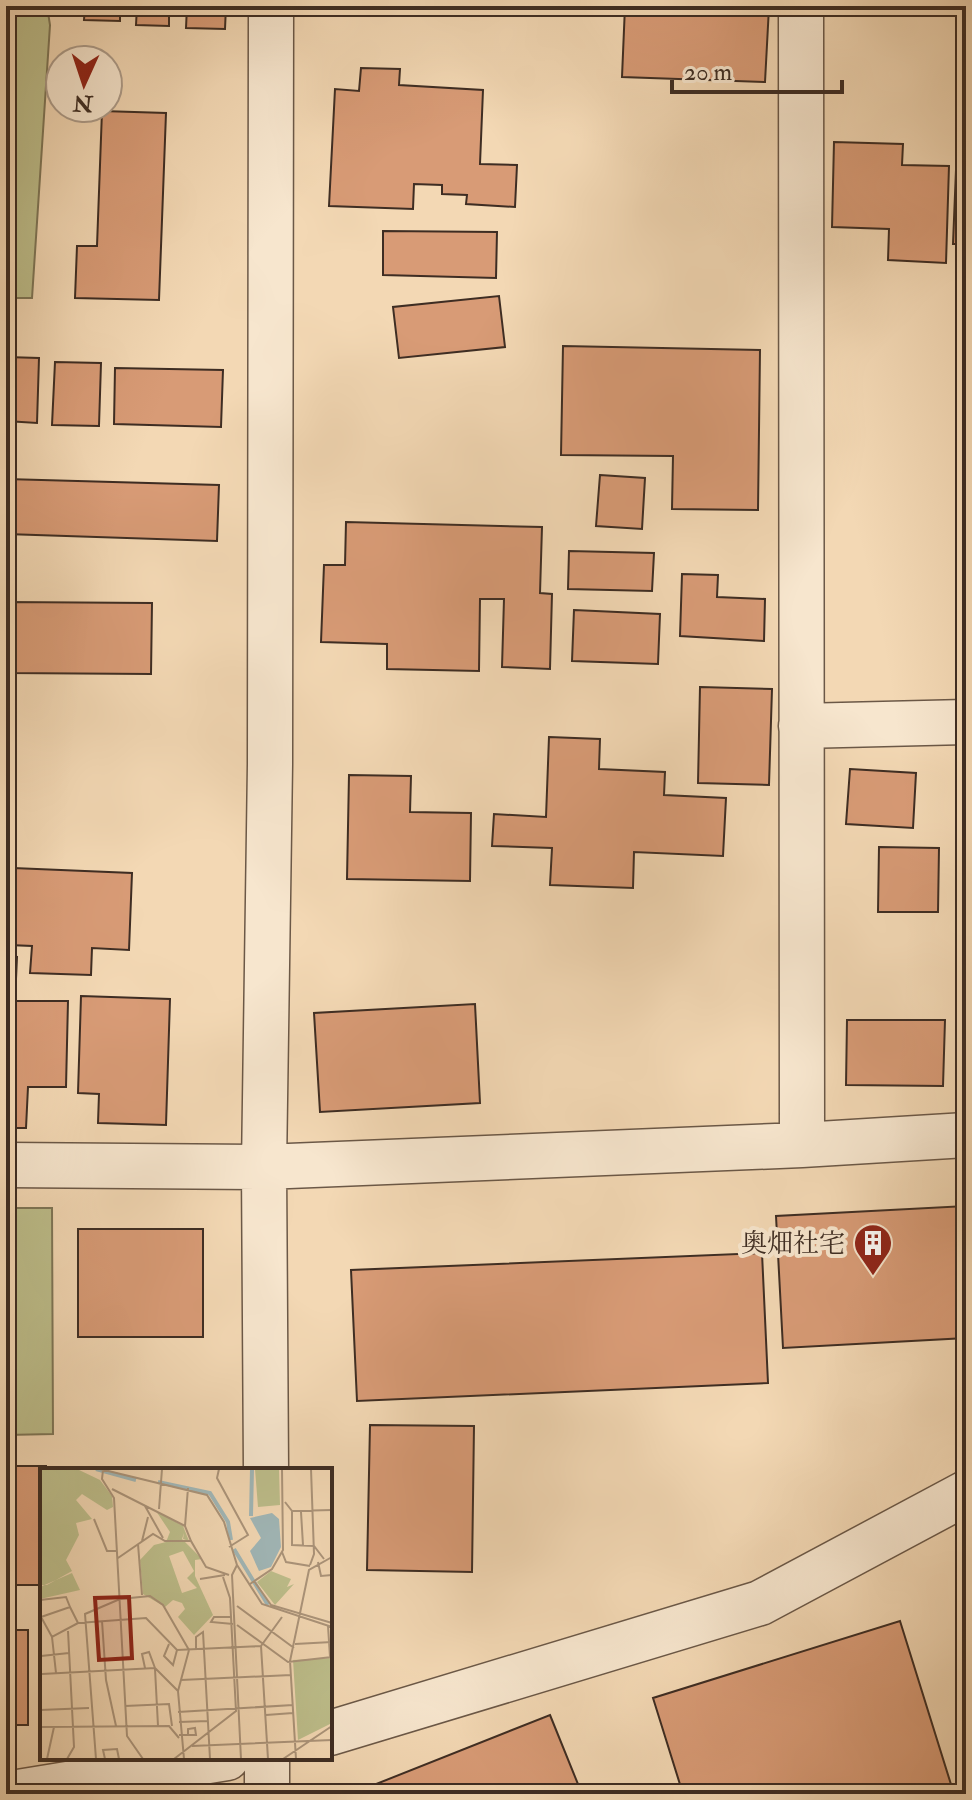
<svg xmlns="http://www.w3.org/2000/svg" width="972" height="1800" font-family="'IM FELL Double Pica','Noto Serif JP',serif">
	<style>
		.green { fill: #bdbe8b; stroke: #7e7657; stroke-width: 2 }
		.building { fill: #d89b76; stroke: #3e2d23; stroke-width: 2 }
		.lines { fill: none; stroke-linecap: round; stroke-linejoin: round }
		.minor-casing { stroke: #6b5847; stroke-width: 47 }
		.minor { stroke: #f7e6ce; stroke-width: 44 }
		.labels { text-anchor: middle; stroke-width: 8; stroke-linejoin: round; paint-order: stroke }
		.poi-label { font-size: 26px; fill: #3e2d23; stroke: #f7e6ce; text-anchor: end }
		.inset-river { fill: none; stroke: #a0b7b8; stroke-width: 4 }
		.inset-road { fill: none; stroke: #ab947a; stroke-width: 2 }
		.view { fill: #8f2418; fill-opacity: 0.15; stroke: #8f2418; stroke-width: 4 }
		.inset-edge { fill: none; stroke: #3e2d23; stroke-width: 4 }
	</style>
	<rect width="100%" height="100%" fill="#f3d8b4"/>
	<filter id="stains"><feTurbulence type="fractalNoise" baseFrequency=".0025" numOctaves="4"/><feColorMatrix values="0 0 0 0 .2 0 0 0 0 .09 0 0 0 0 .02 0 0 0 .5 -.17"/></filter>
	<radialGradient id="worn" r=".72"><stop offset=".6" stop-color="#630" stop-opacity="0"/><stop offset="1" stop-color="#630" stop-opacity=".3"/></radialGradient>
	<path class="green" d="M 6,6 L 47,6 L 50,25 L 32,298 L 6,298 Z
		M 6,1208 L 52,1208 L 53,1434 L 6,1435 Z"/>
	<path class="building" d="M 85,6 L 120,6 L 120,21 L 84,20 Z
		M 137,6 L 169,6 L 169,26 L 136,25 Z
		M 187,6 L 226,6 L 225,29 L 186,28 Z
		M 625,6 L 769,7 L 765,82 L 622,77 Z
		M 361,68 L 400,69 L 399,85 L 483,90 L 480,164 L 517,165 L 515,207 L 466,204 L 467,195 L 442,194 L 442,185 L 414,184 L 413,209 L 329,206 L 335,89 L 359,91 Z
		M 102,111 L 166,113 L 159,300 L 75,298 L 77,246 L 97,246 Z
		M 834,142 L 903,144 L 902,165 L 949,166 L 946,263 L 888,260 L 889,229 L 832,227 Z
		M 957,145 L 966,146 L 966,244 L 953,244 Z
		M 383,231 L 497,232 L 496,278 L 383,275 Z
		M 499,296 L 505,347 L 399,358 L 393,307 Z
		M 563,346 L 760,350 L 758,510 L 672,509 L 673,456 L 561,455 Z
		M 6,357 L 39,358 L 37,423 L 6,421 Z
		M 55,362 L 101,363 L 99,426 L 52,425 Z
		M 115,368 L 223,370 L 221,427 L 114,424 Z
		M 600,475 L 645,478 L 642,529 L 596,526 Z
		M 6,479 L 219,485 L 217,541 L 6,534 Z
		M 346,522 L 542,527 L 540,593 L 552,594 L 550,669 L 502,667 L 504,599 L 480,599 L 479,671 L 387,669 L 387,644 L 321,642 L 324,565 L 345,565 Z
		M 569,551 L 654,553 L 652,591 L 568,589 Z
		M 682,574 L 718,575 L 717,597 L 765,599 L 764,641 L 680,636 Z
		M 6,602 L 152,603 L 151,674 L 6,673 Z
		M 574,610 L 660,614 L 658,664 L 572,661 Z
		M 700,687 L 772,689 L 769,785 L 698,783 Z
		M 549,737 L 600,739 L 599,769 L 665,772 L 664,795 L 726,798 L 723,856 L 634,852 L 633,888 L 550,885 L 552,848 L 492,846 L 494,814 L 546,817 Z
		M 959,765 L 966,765 L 966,821 L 960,821 Z
		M 850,769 L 916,773 L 913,828 L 846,824 Z
		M 349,775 L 411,776 L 410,812 L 471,813 L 470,881 L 347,879 Z
		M 879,847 L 939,848 L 938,912 L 878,912 Z
		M 13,868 L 132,873 L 129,950 L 92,948 L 91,975 L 30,973 L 32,946 L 9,945 Z
		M 6,956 L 17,957 L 16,979 L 6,978 Z
		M 81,996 L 170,999 L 166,1125 L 98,1123 L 99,1094 L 78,1093 Z
		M 6,1001 L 68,1001 L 66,1087 L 28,1087 L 26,1128 L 6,1128 Z
		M 475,1004 L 480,1103 L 320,1112 L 314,1013 Z
		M 847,1020 L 945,1020 L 943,1086 L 846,1085 Z
		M 966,1206 L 966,1338 L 783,1348 L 776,1216 Z
		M 78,1229 L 203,1229 L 203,1337 L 78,1337 Z
		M 762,1253 L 768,1383 L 357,1401 L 351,1270 Z
		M 370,1425 L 474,1426 L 472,1572 L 367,1570 Z
		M 6,1466 L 46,1466 L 46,1470 L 42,1470 L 42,1585 L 6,1585 Z
		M 900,1621 L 954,1794 L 683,1794 L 653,1698 Z
		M 6,1630 L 28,1630 L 28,1725 L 6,1725 Z
		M 550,1715 L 582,1794 L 351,1794 Z"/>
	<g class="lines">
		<g class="minor-casing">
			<path id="minor" d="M 801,6 L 802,1145
				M 801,726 L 966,722
				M 6,1165 L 264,1167 L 802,1145 L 966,1135
				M 266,1470 L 264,1167 L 270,764 L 271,6
				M 330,1733 L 760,1603 L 966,1493
				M 267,1758 L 267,1794
				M 6,1794 L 227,1758"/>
		</g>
		<use href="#minor" class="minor"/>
	</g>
	<defs>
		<g id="building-pin" transform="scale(2)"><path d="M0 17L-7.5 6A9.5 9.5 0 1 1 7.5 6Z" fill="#8f2418" stroke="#f7e6ce"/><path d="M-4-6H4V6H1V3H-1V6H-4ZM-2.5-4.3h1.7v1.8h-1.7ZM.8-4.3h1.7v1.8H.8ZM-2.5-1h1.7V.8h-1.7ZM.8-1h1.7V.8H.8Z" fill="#fff"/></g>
	</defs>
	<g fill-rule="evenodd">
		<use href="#building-pin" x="873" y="1243"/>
	</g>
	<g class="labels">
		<g class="poi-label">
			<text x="845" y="1252">奥畑社宅</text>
		</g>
	</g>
	<g transform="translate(40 1468)">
		<rect width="292" height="292" fill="#f3d8b4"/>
		<path d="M 0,1 L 37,1 L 60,12 L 72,28 L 73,39 L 67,42 L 42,26 L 36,32 L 52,51 L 36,55 L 39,67 L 26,92 L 32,103 L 7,117 L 0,117 ZM 215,1 L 239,1 L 240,37 L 218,39 ZM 116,43 L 143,58 L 149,73 L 143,71 L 144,65 L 142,71 L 162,91 L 155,92 L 155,108 L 173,147 L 154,167 L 138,149 L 145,141 L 142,135 L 133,132 L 125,139 L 103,126 L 100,92 L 114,77 L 126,74 L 130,64 ZM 143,83 L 154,103 L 147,110 L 157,120 L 142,125 L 129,88 ZM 231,103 L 251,111 L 247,119 L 254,116 L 235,137 L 217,114 ZM 32,105 L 40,122 L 0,131 L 0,119 ZM 292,190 L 292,255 L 258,272 L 253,192 Z" fill="#bdbe8b" fill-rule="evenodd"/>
		<path d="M 232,45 L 239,51 L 241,79 L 231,99 L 219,103 L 210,83 L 221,70 L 210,50 Z" fill="#a0b7b8"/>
		<path class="inset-river" d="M 56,1 L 96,12M 118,14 L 170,25 L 188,54 L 191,72M 211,48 L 212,1M 194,81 L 228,137"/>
		<path class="inset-road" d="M 60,1 L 167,27 L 184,54 L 197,97 L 222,136 L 292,159M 179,1 L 177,10 L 208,67 L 189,79M 63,2 L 62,11 L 74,30 L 87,268 L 103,291M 148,20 L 145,58 L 151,73 L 166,99 L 189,107M 72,21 L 145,58M 245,34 L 252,43 L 252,77 L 274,78 L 284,91M 105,38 L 123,70M 119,41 L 122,1M 252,43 L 292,42M 261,44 L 263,77M 54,51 L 67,83 L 77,83M 102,73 L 108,49M 98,76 L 102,127M 242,84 L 246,94 L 270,98M 78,90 L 113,66 L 125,73 L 151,73M 278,94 L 281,108 L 292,107M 197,97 L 192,107 L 201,291M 270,97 L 274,86 L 271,1M 160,111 L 185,107M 214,113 L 231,137 L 292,155M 210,116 L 232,101 L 243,82 L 242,1M 0,132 L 26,129 L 30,139M 197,138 L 254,180M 0,147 L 12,169 L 38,155 L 106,150 L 137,182 L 221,178M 1,149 L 30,139 L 38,155M 191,149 L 174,149 L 171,154 L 193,156M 62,153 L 66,212 L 76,258M 197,157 L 248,194 L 292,189M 288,158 L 290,189M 12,169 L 16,205M 129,176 L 124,188 L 133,197 L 137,182M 255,176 L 292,174M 156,181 L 156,169 L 163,164 L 170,291M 0,185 L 0,247M 1,188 L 29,185M 105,200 L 102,186 L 109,184 L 115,200M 115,201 L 118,258M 2,206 L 115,200 L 138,223M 141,212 L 251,207M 85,238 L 129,236 L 132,258M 0,242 L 49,240M 138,244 L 253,237M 226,247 L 253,245M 139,254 L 168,253M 0,259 L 129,258 L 139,270M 139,267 L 156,267 L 155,260 L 148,261 L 148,267M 152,278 L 292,272M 7,291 L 14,259M 27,291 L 34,279 L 28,163M 56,291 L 45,146 L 80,131 L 110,128 L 123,137 L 149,182M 65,291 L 63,282 L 77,281 L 79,291M 134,291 L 196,243 L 190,130 L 183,109M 144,291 L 138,223 L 149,182M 228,291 L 221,178 L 242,149M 243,291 L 292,258M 256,291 L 250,193 L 269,102 L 292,89"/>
		<path class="view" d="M 89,129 L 92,190 L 59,192 L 55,130 Z"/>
		<rect width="292" height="292" class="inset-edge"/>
	</g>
	<rect width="972" height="1800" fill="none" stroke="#f3d8b4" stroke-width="32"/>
	<rect x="8" y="8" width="956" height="1784" fill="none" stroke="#3e2d23" stroke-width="4"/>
	<rect x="16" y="16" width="940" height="1768" fill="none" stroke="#3e2d23" stroke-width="2"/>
	<g transform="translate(84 84) rotate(183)"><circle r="38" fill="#f7e6ce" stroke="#ad9c8a" stroke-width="2"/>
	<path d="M0-6L14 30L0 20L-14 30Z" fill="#8f2418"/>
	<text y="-12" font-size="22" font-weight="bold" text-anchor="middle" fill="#3e2d23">N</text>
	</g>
	<path d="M672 80v12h170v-12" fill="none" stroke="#3e2d23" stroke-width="4"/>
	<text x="684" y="80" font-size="24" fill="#3e2d23" stroke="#f7e6ce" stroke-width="6" paint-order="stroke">20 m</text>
	<rect width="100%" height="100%" filter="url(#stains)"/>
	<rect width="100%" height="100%" fill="url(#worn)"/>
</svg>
